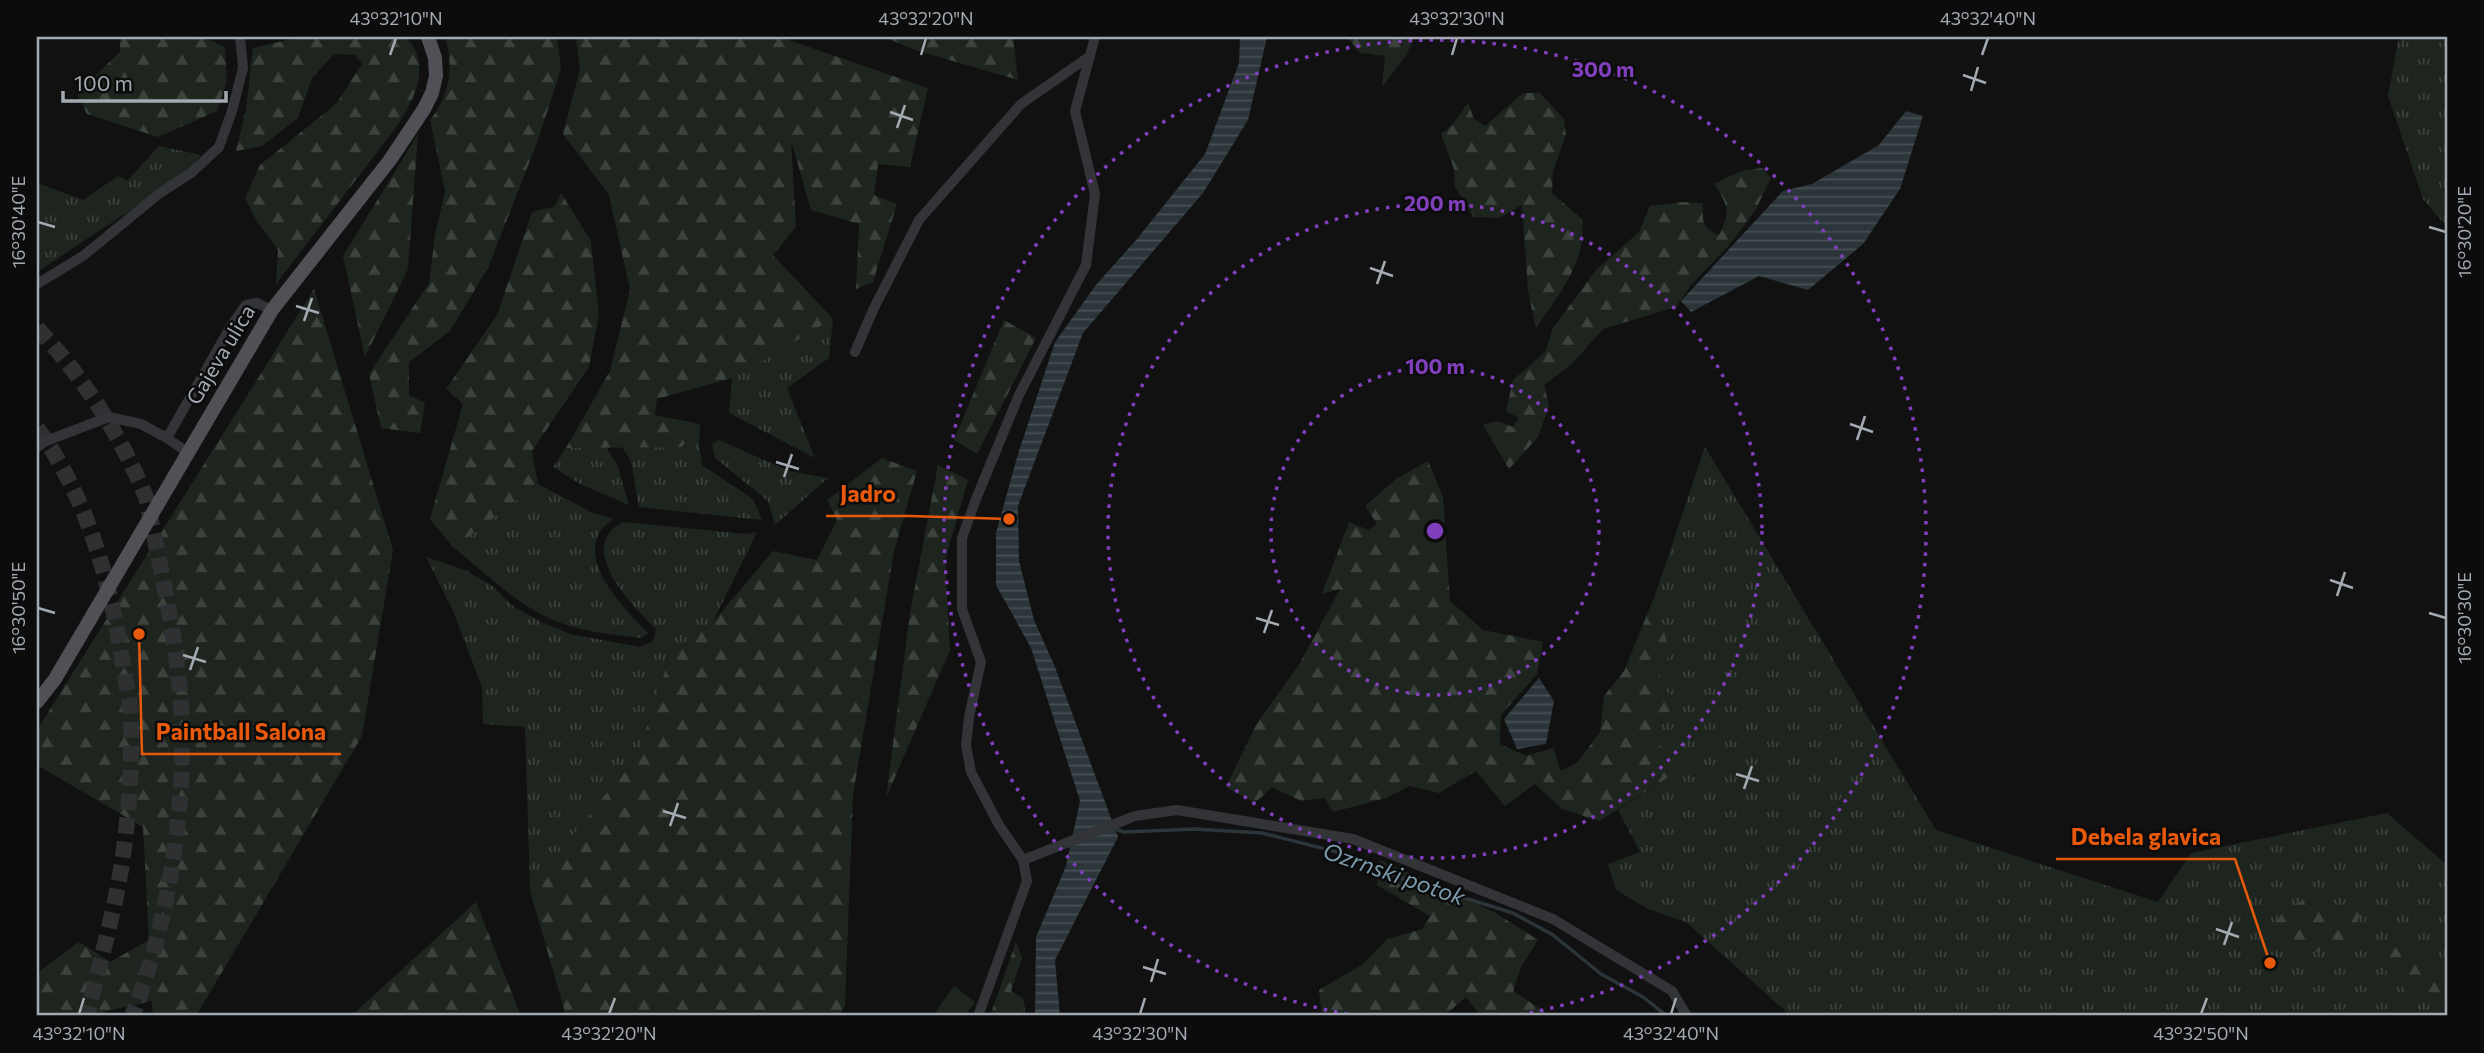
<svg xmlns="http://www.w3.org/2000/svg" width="2484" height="1053" font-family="Commissioner,sans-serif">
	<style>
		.grass { fill: url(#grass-tufts) }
		.forest { fill: url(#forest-firs) }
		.park { fill: #1e251e }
		.water { fill: url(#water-rules) }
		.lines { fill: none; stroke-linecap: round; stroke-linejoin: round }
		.stream { stroke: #2b353a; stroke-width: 3.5 }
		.highway-tunnel { stroke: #2e3032; stroke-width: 16; stroke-dasharray: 16 8; stroke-linecap: butt }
		.minor { stroke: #323437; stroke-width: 10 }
		.major { stroke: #4f5156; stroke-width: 14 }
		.ticks { fill: none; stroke: #a3aab2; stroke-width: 2.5 }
		.ring { fill: none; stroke: #813fbd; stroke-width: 3.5; stroke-dasharray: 3.5 7 }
		.labels { text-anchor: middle; stroke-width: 5; stroke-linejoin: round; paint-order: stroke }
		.street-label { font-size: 21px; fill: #a3aab2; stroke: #0c0c0d }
		.water-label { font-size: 23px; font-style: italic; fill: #7b9cac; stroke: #0c0c0d }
		.centre { fill: #813fbd; stroke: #0c0c0d; stroke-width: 3.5 }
		.ring-label { font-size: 21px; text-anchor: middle; font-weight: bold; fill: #813fbd; stroke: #0c0c0d; stroke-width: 5; stroke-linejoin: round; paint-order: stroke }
		.leader { fill: none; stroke: #e8590c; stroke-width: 2.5 }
		.callout-dot { fill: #e8590c; stroke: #0c0c0d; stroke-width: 2.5 }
		.callout-label { font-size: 23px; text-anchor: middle; font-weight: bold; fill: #e8590c; stroke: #0c0c0d; stroke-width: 5; stroke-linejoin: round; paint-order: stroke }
		.neatline { fill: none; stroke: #a3aab2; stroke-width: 2.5 }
		.ticks-label { font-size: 18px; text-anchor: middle; fill: #a3aab2 }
	</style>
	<defs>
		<pattern id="grass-tufts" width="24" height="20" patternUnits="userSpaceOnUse" patternTransform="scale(1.75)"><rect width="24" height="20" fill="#1e251e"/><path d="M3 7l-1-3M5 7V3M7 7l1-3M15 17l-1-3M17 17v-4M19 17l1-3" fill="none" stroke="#3c423c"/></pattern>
		<pattern id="forest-firs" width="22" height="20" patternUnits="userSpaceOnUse" patternTransform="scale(1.75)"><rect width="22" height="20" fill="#1e251e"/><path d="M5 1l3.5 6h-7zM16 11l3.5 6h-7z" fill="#3c423c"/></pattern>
		<pattern id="water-rules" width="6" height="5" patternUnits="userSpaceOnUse" patternTransform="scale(1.75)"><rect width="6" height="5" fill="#2b353a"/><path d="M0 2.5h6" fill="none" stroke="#475054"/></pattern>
	</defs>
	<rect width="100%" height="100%" fill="#111112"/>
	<path class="grass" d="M 2399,37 L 2447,37 L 2447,227 L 2423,199 L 2388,96 Z
		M 159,146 L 201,155 L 188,172 L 37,272 L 37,183 L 83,200 L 118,176 L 127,181 Z
		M 833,319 L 829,358 L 787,388 L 815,458 L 729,413 L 732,378 Z
		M 700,424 L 699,445 L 702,465 L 753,499 L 762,520 L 639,507 L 631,461 L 622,447 L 682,447 Z
		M 719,440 L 789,471 L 828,478 L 775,525 L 768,501 L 715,458 L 712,444 Z
		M 606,447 L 617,464 L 629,505 L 580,484 L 553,467 L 566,448 Z
		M 1705,447 L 1936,830 L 2158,902 L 2191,853 L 2387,813 L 2447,865 L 2447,1016 L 1791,1016 L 1686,922 L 1648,909 L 1616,890 L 1608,864 L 1640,852 L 1618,810 L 1666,779 L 1675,755 L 1657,745 L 1658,727 L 1677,701 L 1663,689 L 1658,668 L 1670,655 L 1655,595 Z
		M 538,484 L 591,512 L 613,519 C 609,522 604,526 601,530 C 578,564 627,611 648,633 L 641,638 C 614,635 587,632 561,623 C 521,609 487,574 454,548 Z
		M 623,522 L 747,534 L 757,532 L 713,622 L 670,656 L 638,753 L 530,890 L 525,727 L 483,724 L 482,687 L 453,611 L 426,557 L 465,570 L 491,585 L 513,606 L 541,622 L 570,634 L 640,647 L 653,641 L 656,629 C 632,606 574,547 623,522 Z"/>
	<path class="forest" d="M 120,37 L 203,37 L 225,47 L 227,81 L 217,111 L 158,137 L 87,114 L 77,93 L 120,52 Z
		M 301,37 L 406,37 C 432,65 415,97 398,125 L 276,284 L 278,250 L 258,223 L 245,198 L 260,165 L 336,104 L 362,64 L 355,55 L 334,54 L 312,78 L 298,118 L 262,146 L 236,151 L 246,109 L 253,48 Z
		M 445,37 L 557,37 L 561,69 L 538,140 L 488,268 L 450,331 L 409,362 L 409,395 L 425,403 L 420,433 L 381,428 L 369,374 L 429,283 L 435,236 L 445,191 L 430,120 C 450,96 454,66 445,37 Z
		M 576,37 L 780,37 L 928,88 L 910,167 L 878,164 L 874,195 L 897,204 L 873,282 L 856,289 L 859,224 L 811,210 L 791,140 L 796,227 L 773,255 L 833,319 L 732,378 L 657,399 L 655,415 L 700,424 L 682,447 L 566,448 L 610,371 L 630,289 L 609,195 L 563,134 L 580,69 Z
		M 884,37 L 1013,37 L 1018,80 L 915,50 Z
		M 1347,37 L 1415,37 L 1405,57 L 1382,87 L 1385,56 L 1360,53 Z
		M 1523,93 L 1540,93 L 1564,119 L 1566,135 L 1553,171 L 1552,193 L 1582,219 C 1587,262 1559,294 1536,328 L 1528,291 L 1522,205 L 1499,218 L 1474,217 L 1455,187 L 1454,169 L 1441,134 L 1452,125 L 1468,103 L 1474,119 L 1485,126 Z
		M 418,134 L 408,269 L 365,357 L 343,256 Z
		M 1762,168 L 1771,178 L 1755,211 L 1730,244 L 1691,285 L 1676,307 L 1603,329 L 1573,363 L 1544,385 L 1549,406 L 1538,437 L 1509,469 L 1483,425 L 1497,421 L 1513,427 L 1519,418 L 1506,411 L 1513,380 L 1545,352 L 1553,328 L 1596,270 L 1639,232 L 1650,206 L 1682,202 L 1703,203 C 1702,220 1702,228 1719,235 C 1731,212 1728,205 1714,184 L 1741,171 Z
		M 561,193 L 591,241 L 599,315 L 589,367 L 532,451 L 538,484 L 454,548 L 430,519 L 463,404 L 446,389 L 497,315 L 532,212 L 554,207 Z
		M 314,289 L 393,550 L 362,736 L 196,1016 L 153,1016 L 152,1001 L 107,1011 L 99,1016 L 37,1016 L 37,973 L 79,942 L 110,962 L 149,940 L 143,827 L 37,765 L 37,730 Z
		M 1004,320 L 1036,338 L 977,454 L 954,440 Z
		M 882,458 L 917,471 L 894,551 L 853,795 L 845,1005 L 839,1016 L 566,1016 L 530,890 L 638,753 L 670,656 L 713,622 L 773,551 L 817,560 L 837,520 L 827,500 Z
		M 1428,461 L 1443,497 L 1450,601 L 1483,630 L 1543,642 L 1537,674 L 1501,715 L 1500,744 L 1526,756 L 1553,748 L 1561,771 L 1577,763 L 1600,732 L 1604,696 L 1624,671 L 1655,595 L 1670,655 L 1658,668 L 1663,689 L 1677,701 L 1658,727 L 1657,744 L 1676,755 L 1666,779 L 1599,821 L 1562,809 L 1535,784 L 1505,806 L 1476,771 L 1439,793 L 1409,786 L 1386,798 L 1333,812 L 1325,798 L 1301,801 L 1272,787 L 1255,803 L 1226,787 L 1256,725 L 1300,663 L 1340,589 L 1322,594 L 1349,522 L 1368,530 L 1377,524 L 1365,506 L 1396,479 Z
		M 938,465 L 968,480 L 945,560 L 950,650 L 886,798 L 910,613 Z
		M 1380,860 L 1494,912 L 1538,940 L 1521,967 L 1513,991 L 1551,1016 L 1481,1016 L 1466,997 L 1444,1016 L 1322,1016 L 1319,990 L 1363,964 L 1387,939 L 1422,929 L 1430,916 L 1377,885 Z
		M 2363,894 L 2371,898 L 2343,944 L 2316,952 L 2296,947 L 2271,930 L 2285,909 L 2305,900 L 2327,918 L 2343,918 Z
		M 476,902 L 521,1016 L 351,1016 Z
		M 2399,939 L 2422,951 L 2436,968 L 2447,970 L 2447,1006 L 2431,996 L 2411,997 L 2393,976 L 2377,962 L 2383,943 Z
		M 1016,942 L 1022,958 L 1011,991 L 1023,998 L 1026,1016 L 990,1016 Z"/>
	<path class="park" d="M 954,986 L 975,1002 L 965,1016 L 932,1016 Z"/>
	<path class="water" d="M 1240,37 L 1267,37 L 1248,120 L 1203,193 L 1083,333 L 1018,506 L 1019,561 L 1034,620 L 1055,667 L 1118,837 L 1055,960 L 1060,1016 L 1035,1016 L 1036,937 L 1066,866 L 1080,801 L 1031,648 L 996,585 L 996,533 L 1018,454 L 1055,342 L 1096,285 L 1137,239 L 1205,154 L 1239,63 Z
		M 1906,111 L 1923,116 L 1900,189 L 1863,244 L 1808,290 L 1759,276 L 1691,312 L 1681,301 L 1783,191 L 1812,184 L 1879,145 Z
		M 1539,678 L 1554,701 L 1546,744 L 1517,749 L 1504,719 Z"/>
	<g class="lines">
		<path class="stream" d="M 1113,828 L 1124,832 L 1194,829 L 1262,833 L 1349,855 L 1401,878 L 1513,913 L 1553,935 L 1601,974 L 1643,997 L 1667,1016"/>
		<path class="highway-tunnel" d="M 37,328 C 84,378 120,434 146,497 C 162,575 181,655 182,734 C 183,829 166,928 132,1016
			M 37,428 C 88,498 110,581 123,665 C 126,684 131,704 131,723 C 132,767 129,813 123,856 C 116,907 99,965 87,1016"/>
		<path class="minor" d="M 1095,37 L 1075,111 L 1095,194 L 1086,265 L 1019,395 L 976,499 L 962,538 L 962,609 L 981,662 L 969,717 L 966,745 L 971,772 L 999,825 L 1023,860 L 1135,816 L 1177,810 L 1353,839 L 1553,919 L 1672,991 L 1687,1016
			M 37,284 L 83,256 L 160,193 L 191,173 L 219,147 L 232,111 L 243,68 L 240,37
			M 855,352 L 874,308 L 919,220 L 1021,104 L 1090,56
			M 167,438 L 231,326 L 246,305 L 257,303 L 272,310
			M 37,447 L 46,441 L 109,417 L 141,424 L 167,438 L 187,452
			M 978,1016 L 1027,881 L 1023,860"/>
		<path class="major" d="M 37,702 L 55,679 L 272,310 L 390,160 L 424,109 L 432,93 L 436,76 L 435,58 L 428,37"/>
	</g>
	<path class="ticks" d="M 390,55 L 396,38M 921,55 L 926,38M 1452,55 L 1457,38M 1982,55 L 1988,38M 1963,75 L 1986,83M 1971,91 L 1978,67M 890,112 L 913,120M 897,128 L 905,105M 38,222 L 55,227M 2429,227 L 2446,232M 1370,268 L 1393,276M 1377,284 L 1385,261M 296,306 L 319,313M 304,321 L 312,298M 1850,424 L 1873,432M 1857,440 L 1865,416M 776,462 L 799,469M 784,477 L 792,454M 2330,580 L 2353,588M 2337,596 L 2345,572M 38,608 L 55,613M 2429,613 L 2446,618M 1256,618 L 1279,625M 1264,633 L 1272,610M 183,655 L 206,662M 190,670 L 198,647M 1736,774 L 1759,781M 1744,789 L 1752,766M 663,811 L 686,818M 670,826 L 678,803M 2216,929 L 2239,937M 2224,945 L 2232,922M 1143,967 L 1166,974M 1151,982 L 1158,959M 79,1014 L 84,998M 609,1014 L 615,998M 1140,1014 L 1145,998M 1671,1014 L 1676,998M 2201,1014 L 2207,998"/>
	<g class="ring">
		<circle cx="1435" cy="531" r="164"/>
		<circle cx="1435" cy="531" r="327"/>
		<path d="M1358 1016A491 491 0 1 1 1512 1016"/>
	</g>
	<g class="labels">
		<g class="street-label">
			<text transform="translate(221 355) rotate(-59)" y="7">Gajeva ulica</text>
		</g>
		<g class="water-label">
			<text transform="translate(1394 874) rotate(19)" y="8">Ozrnski potok</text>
		</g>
	</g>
	<circle cx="1435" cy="531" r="10" class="centre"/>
	<g class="ring-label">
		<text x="1603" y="77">300 m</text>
		<text x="1435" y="211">200 m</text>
		<text x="1435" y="374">100 m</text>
	</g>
	<path class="leader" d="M1009 519L910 516H826M139 634L142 754H341M2270 963L2235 859H2056"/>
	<g class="callout-dot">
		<circle cx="1009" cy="519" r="7"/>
		<circle cx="139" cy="634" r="7"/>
		<circle cx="2270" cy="963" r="7"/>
	</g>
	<g class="callout-label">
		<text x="868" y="502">Jadro</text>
		<text x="241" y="740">Paintball Salona</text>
		<text x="2146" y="845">Debela glavica</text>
	</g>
	<rect width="2484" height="1053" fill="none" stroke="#0c0c0d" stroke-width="77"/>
	<path d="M63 91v10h163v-10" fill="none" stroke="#a3aab2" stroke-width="3.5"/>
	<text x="74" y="91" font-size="21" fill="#a3aab2" stroke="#0c0c0d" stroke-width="5" paint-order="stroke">100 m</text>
	<rect x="38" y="38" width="2408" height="976" class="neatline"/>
	<g class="ticks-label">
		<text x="396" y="25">43°32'10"N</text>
		<text x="926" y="25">43°32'20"N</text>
		<text x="1457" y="25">43°32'30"N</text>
		<text x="1988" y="25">43°32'40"N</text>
		<text transform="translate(19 222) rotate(-90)" y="6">16°30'40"E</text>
		<text transform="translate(2465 232) rotate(-90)" y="6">16°30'20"E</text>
		<text transform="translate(19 608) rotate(-90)" y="6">16°30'50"E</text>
		<text transform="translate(2465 618) rotate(-90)" y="6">16°30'30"E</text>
		<text x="79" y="1040">43°32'10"N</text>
		<text x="609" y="1040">43°32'20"N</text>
		<text x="1140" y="1040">43°32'30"N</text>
		<text x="1671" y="1040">43°32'40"N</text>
		<text x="2201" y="1040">43°32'50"N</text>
	</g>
</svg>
